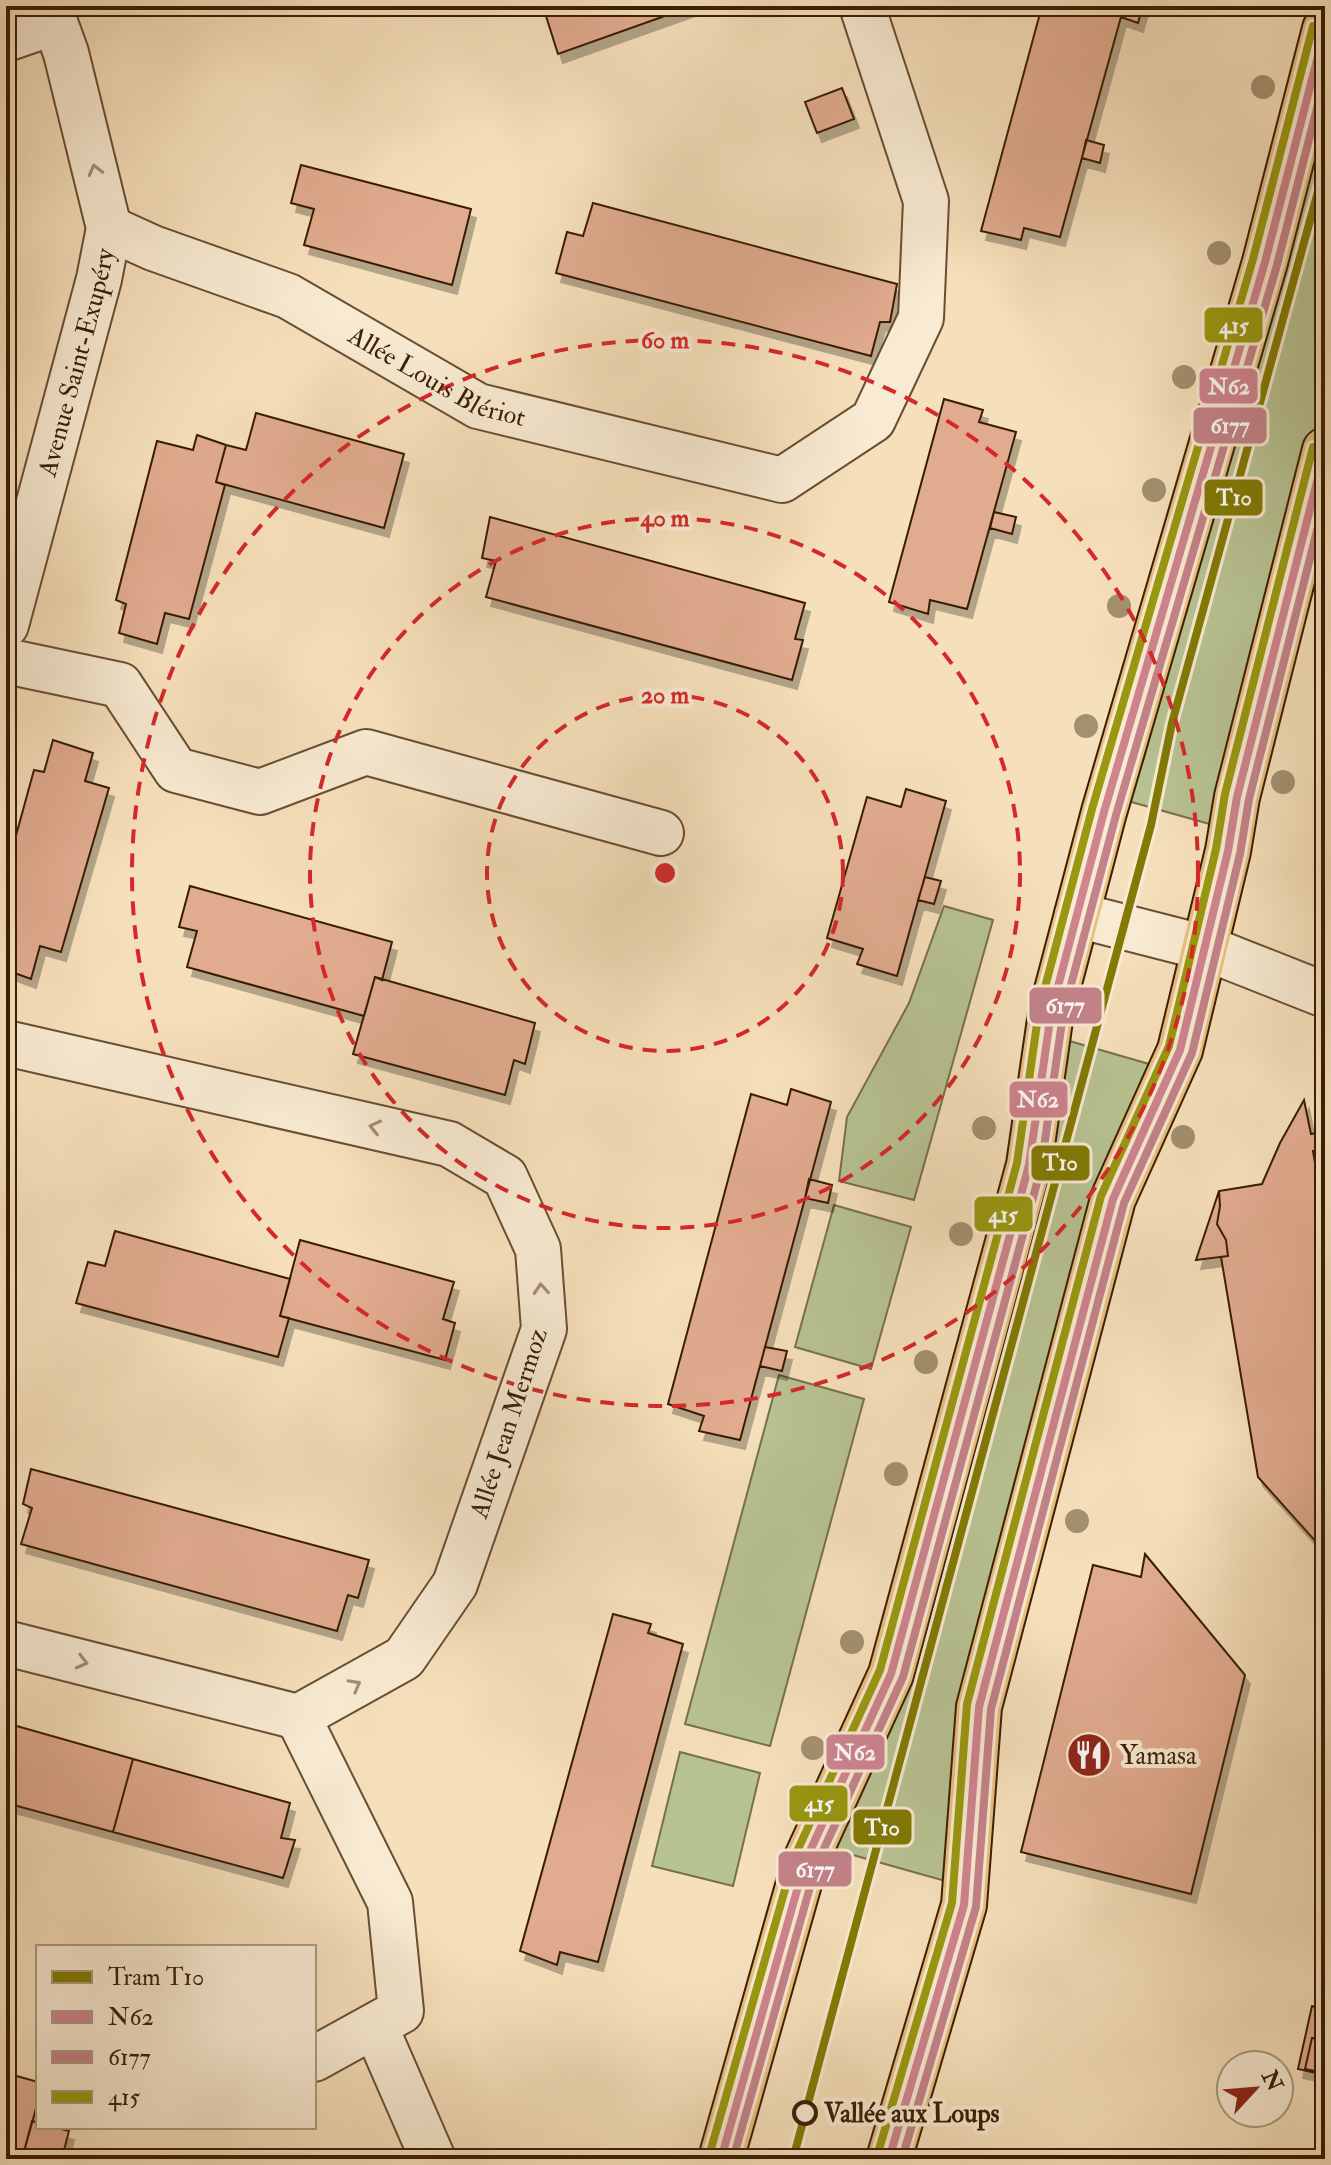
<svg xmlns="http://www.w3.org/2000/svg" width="1331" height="2165" font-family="'IM FELL Double Pica',serif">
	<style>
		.green { fill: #b8c393; stroke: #78704c; stroke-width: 2 }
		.building { fill: #e1ab8f; stroke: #391d05; stroke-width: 2; filter: url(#shadow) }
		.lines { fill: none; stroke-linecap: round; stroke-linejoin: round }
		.minor-casing { stroke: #684e32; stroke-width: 48 }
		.major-casing { stroke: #391d05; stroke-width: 48 }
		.minor { stroke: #f9ebd3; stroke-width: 44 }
		.major { stroke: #ebc07e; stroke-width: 44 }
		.bus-1-casing { stroke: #f9ebd3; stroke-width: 14 }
		.bus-2-casing { stroke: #f9ebd3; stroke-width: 14 }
		.bus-3-casing { stroke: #f9ebd3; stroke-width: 14 }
		.bus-1 { stroke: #cf8490; stroke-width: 8 }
		.bus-2 { stroke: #c4838a; stroke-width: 8 }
		.bus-3 { stroke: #9a9810; stroke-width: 8 }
		.tram-1-casing { stroke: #f9ebd3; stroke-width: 14 }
		.tram-1 { stroke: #827a04; stroke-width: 8 }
		.tree { fill: #a3906f }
		.oneway { stroke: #a38e76 }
		.ring { fill: none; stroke: #d62828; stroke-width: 4; stroke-dasharray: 14 10 }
		.stop-dot { fill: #f9ebd3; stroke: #391d05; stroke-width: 4 }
		.labels { text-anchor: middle; stroke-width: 8; stroke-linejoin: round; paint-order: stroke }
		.street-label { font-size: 26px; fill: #391d05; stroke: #f9ebd3 }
		.poi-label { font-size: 26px; fill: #391d05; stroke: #f9ebd3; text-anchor: start }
		.stop-label { font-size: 26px; font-weight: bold; fill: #391d05; stroke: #f9ebd3; text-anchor: start }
		.centre { fill: #d62828; stroke: #f9ebd3; stroke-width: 4 }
		.ring-label { font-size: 24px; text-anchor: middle; font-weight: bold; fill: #d62828; stroke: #f9ebd3; stroke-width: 8; stroke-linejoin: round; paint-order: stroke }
		.line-badge { stroke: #f9ebd3; stroke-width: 3 }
		.badge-label { font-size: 22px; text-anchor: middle; font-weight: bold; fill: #fff }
	</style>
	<defs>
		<filter id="shadow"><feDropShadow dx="5" dy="9" stdDeviation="0" flood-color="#0004"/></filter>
	</defs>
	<rect width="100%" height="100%" fill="#f6e0bb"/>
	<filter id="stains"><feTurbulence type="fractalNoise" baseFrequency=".0025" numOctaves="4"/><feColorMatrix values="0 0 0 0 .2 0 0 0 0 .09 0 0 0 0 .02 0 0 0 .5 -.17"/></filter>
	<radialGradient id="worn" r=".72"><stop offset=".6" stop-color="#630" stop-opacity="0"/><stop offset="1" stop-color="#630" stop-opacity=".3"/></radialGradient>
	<path class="green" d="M 1325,89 L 1325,390 L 1213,825 L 1128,801 L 1144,758 Z
		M 944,906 L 993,920 L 914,1200 L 839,1181 L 847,1117 L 909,1003 Z
		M 1059,1038 L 1149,1064 L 1099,1189 L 949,1882 L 828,1848 Z
		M 834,1205 L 911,1227 L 871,1369 L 795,1347 Z
		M 779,1375 L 864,1399 L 770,1746 L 685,1724 Z
		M 680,1752 L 760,1773 L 733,1886 L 652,1866 Z"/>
	<path class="building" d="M 554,6 L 693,6 L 558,54 L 546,16 L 556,12 Z
		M 1042,6 L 1124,6 L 1060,237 L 1024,228 L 1021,240 L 981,231 Z
		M 1124,6 L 1143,6 L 1138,23 L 1121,17 Z
		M 842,88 L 854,119 L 817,133 L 805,102 Z
		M 1086,140 L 1104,145 L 1100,163 L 1082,158 Z
		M 301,165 L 471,209 L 452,285 L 304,245 L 314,209 L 291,203 Z
		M 593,203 L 897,284 L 890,322 L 880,322 L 871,356 L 556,273 L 567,232 L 583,236 Z
		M 944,399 L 983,410 L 979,422 L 1016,432 L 967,609 L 930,600 L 928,614 L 889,602 Z
		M 256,413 L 404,454 L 384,528 L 216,482 L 226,445 L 246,450 Z
		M 197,435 L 226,445 L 216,482 L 225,485 L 189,619 L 165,613 L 157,644 L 119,633 L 126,604 L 116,600 L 157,441 L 193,450 Z
		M 994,512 L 1016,517 L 1012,534 L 990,528 Z
		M 490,517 L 805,603 L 795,639 L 803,640 L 792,680 L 486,597 L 496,561 L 482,558 Z
		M 53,740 L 93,753 L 85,781 L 109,788 L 61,952 L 40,946 L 31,979 L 6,970 L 6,872 L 34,770 L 44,772 Z
		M 906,789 L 946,801 L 897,976 L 857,964 L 863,949 L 827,938 L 867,797 L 901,807 Z
		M 925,877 L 941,881 L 934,904 L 918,900 Z
		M 190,886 L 392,942 L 382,980 L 375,977 L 364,1016 L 187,967 L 197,931 L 179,927 Z
		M 375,977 L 535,1023 L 525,1064 L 514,1060 L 505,1095 L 353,1054 Z
		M 791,1089 L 831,1102 L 740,1440 L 699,1431 L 704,1416 L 668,1404 L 751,1094 L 787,1105 Z
		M 1304,1100 L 1311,1134 L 1317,1133 L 1319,1151 L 1313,1151 L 1317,1175 L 1325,1174 L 1325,1552 L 1258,1477 L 1221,1257 L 1228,1256 L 1226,1240 L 1217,1224 L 1220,1206 L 1219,1191 L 1262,1184 L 1280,1143 Z
		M 809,1179 L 832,1185 L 828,1203 L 805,1198 Z
		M 1219,1191 L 1220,1206 L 1217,1224 L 1226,1240 L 1228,1256 L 1196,1260 Z
		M 115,1231 L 290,1279 L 280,1316 L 289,1318 L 278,1357 L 76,1303 L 88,1262 L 105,1266 Z
		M 300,1240 L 454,1282 L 443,1319 L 455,1323 L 445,1360 L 280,1316 Z
		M 765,1347 L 787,1351 L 782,1371 L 760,1366 Z
		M 31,1469 L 369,1560 L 358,1598 L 348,1595 L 337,1631 L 21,1544 L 32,1508 L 23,1504 Z
		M 1145,1554 L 1245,1675 L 1191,1894 L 1021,1852 L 1093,1565 L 1141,1577 Z
		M 613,1614 L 651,1624 L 648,1633 L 683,1644 L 598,1962 L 560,1952 L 557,1965 L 520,1951 Z
		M 6,1723 L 133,1759 L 113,1832 L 6,1803 Z
		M 133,1759 L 290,1803 L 281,1838 L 295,1840 L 283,1878 L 113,1832 Z
		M 1325,1986 L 1325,2011 L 1320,2009 Z
		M 1312,2006 L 1325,2011 L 1325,2035 L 1324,2040 L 1312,2038 L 1305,2069 L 1325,2075 L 1298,2069 Z
		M 1325,2035 L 1325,2073 L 1305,2069 L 1312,2038 L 1324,2040 Z
		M 6,2073 L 38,2082 L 38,2101 L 22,2159 L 6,2154 Z
		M 32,2121 L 38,2123 L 38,2127 L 53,2127 L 69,2131 L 63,2154 L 81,2159 L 22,2159 Z"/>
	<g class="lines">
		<g class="minor-casing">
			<g id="minor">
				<path d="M 6,39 L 55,22"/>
				<path id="s1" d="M 109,228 L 153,248 L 288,296 L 478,406 L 782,480 L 873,420 L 921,318 L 926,201 L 862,6"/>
				<path id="s2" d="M 6,625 L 99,279 L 109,228 L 66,53 L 49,6"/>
				<path d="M 6,661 L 120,685 L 176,770 L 260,792 L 366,752 L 661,833"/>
				<path d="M 1077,915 L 1206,948 L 1325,995"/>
				<path d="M 6,1043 L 449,1144 L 505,1177 L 538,1249 L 544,1329 L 455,1584 L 404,1658 L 298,1717 L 6,1643"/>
				<path d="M 298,1717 L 390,1902 L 401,2011 L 314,2059"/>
				<path d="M 375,2026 L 433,2159"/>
			</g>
		</g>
		<g class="major-casing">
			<path id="major" d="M 721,2159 L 805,1862 L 891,1674 L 1029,1165 L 1051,1013 L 1104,812 L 1265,262 L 1325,29
				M 889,2159 L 964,1905 L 979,1707 L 1113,1199 L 1180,1050 L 1228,851 L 1237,797 L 1325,450"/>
		</g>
		<use href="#minor" class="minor"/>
		<use href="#major" class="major"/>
		<g class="bus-1-casing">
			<path id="bus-1" d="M 721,2159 L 805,1862 L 891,1674 L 1029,1165 L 1051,1013 L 1104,812 L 1265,262 L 1325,29
				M 889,2159 L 964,1905 L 979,1707 L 1113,1199 L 1180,1050 L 1228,851 L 1237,797 L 1325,450"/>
		</g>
		<g class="bus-2-casing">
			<path id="bus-2" d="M 733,2159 L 816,1866 L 903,1677 L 1041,1168 L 1063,1015 L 1116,815 L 1277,265 L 1325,77
				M 902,2159 L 976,1907 L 991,1709 L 1124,1203 L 1192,1053 L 1240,854 L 1249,799 L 1325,499"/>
		</g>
		<g class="bus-3-casing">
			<path id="bus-3" d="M 709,2156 L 794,1858 L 880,1670 L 1017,1163 L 1039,1010 L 1092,809 L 1253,259 L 1313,26
				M 877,2156 L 952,1903 L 967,1704 L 1101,1196 L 1169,1046 L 1216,849 L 1225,794 L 1313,447"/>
		</g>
		<use href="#bus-1" class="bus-1"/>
		<use href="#bus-2" class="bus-2"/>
		<use href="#bus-3" class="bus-3"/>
		<g class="tram-1-casing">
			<path id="tram-1" d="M 793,2159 L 1151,825 L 1172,723 L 1325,166"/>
		</g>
		<use href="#tram-1" class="tram-1"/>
	</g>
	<g class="tree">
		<circle cx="1263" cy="87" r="12"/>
		<circle cx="1219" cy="253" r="12"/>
		<circle cx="1184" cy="377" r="12"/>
		<circle cx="1154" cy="490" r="12"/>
		<circle cx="1119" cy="606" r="12"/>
		<circle cx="1086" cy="726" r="12"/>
		<circle cx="1283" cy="782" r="12"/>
		<circle cx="984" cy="1128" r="12"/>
		<circle cx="1183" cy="1137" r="12"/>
		<circle cx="961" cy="1234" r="12"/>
		<circle cx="926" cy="1362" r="12"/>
		<circle cx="896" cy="1474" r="12"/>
		<circle cx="1077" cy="1521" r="12"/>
		<circle cx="852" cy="1642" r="12"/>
		<circle cx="813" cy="1748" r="12"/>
	</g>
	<defs><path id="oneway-chevron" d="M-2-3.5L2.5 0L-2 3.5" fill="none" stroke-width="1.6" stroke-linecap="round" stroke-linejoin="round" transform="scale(2)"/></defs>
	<g class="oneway">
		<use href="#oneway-chevron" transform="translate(95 170) rotate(-104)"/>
		<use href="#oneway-chevron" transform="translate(375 1127) rotate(-167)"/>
		<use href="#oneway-chevron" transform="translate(541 1289) rotate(-94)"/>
		<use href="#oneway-chevron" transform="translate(82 1662) rotate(14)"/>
		<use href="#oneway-chevron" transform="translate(355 1685) rotate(-29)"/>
	</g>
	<g class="ring">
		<circle cx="665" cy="873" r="178"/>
		<circle cx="665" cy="873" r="355"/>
		<circle cx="665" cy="873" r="533"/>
	</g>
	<defs>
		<g id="restaurant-disc" transform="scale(2.3)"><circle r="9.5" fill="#8f2418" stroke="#f9ebd3"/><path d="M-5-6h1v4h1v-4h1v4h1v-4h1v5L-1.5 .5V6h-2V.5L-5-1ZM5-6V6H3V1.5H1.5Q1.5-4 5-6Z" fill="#fff"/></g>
	</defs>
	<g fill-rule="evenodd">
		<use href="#restaurant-disc" x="1089" y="1755"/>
	</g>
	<circle class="stop-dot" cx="805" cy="2113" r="11"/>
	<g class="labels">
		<g class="street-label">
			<text dy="9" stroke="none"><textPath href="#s2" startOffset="272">Avenue Saint-Exupéry</textPath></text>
			<text dy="9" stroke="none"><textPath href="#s1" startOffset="362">Allée Louis Blériot</textPath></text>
			<text transform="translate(508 1423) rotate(-72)" y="9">Allée Jean Mermoz</text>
		</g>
		<g class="poi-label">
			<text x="1120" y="1764">Yamasa</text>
		</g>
		<g class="stop-label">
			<text x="824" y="2122">Vallée aux Loups</text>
		</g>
	</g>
	<circle cx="665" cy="873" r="12" class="centre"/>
	<g class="ring-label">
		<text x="665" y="348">60 m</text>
		<text x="665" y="526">40 m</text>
		<text x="665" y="703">20 m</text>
	</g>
	<g class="line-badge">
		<rect x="1203" y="306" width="61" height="38" rx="8" fill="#9a9810"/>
		<rect x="1198" y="367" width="61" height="38" rx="8" fill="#cf8490"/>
		<rect x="1192" y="406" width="76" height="39" rx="8" fill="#c4838a"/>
		<rect x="1203" y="478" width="61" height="39" rx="8" fill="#827a04"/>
		<rect x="1028" y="986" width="75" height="39" rx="8" fill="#c4838a"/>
		<rect x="1008" y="1080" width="61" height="39" rx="8" fill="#cf8490"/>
		<rect x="1030" y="1144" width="61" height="38" rx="8" fill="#827a04"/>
		<rect x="973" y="1195" width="61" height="38" rx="8" fill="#9a9810"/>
		<rect x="825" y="1733" width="61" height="38" rx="8" fill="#cf8490"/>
		<rect x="788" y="1784" width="61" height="39" rx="8" fill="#9a9810"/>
		<rect x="852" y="1808" width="61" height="38" rx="8" fill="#827a04"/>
		<rect x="777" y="1850" width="76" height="38" rx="8" fill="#c4838a"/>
	</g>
	<g class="badge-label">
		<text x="1234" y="333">415</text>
		<text x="1229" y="394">N62</text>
		<text x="1230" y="433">6177</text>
		<text x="1234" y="505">T10</text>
		<text x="1065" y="1013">6177</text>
		<text x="1038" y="1107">N62</text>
		<text x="1060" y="1170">T10</text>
		<text x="1003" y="1222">415</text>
		<text x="855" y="1760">N62</text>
		<text x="819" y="1811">415</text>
		<text x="882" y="1835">T10</text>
		<text x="815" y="1877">6177</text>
	</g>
	<rect width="1331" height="2165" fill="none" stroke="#f6e0bb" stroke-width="32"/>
	<rect x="8" y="8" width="1315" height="2149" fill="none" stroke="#391d05" stroke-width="4"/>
	<rect x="16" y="16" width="1299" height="2133" fill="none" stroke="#391d05" stroke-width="2"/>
	<rect x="36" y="1945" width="280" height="184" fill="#f9ebd3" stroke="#ac9981" stroke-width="2"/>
	<rect x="52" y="1971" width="40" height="12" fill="#827a04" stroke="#ac9981" stroke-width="2"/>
	<text x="108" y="1985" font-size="24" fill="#391d05">Tram T10</text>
	<rect x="52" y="2011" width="40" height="12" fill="#cf8490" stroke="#ac9981" stroke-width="2"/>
	<text x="108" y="2025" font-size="24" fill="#391d05">N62</text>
	<rect x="52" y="2051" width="40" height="12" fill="#c4838a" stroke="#ac9981" stroke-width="2"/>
	<text x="108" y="2065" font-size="24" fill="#391d05">6177</text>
	<rect x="52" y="2091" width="40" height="12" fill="#9a9810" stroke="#ac9981" stroke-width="2"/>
	<text x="108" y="2105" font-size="24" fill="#391d05">415</text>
	<g transform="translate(1255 2089) rotate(64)"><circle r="38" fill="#f9ebd3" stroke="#ac9981" stroke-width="2"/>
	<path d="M0-6L14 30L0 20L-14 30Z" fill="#8f2418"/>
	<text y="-12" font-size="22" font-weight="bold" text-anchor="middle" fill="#391d05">N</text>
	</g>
	<rect width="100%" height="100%" filter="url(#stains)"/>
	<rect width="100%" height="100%" fill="url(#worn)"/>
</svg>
